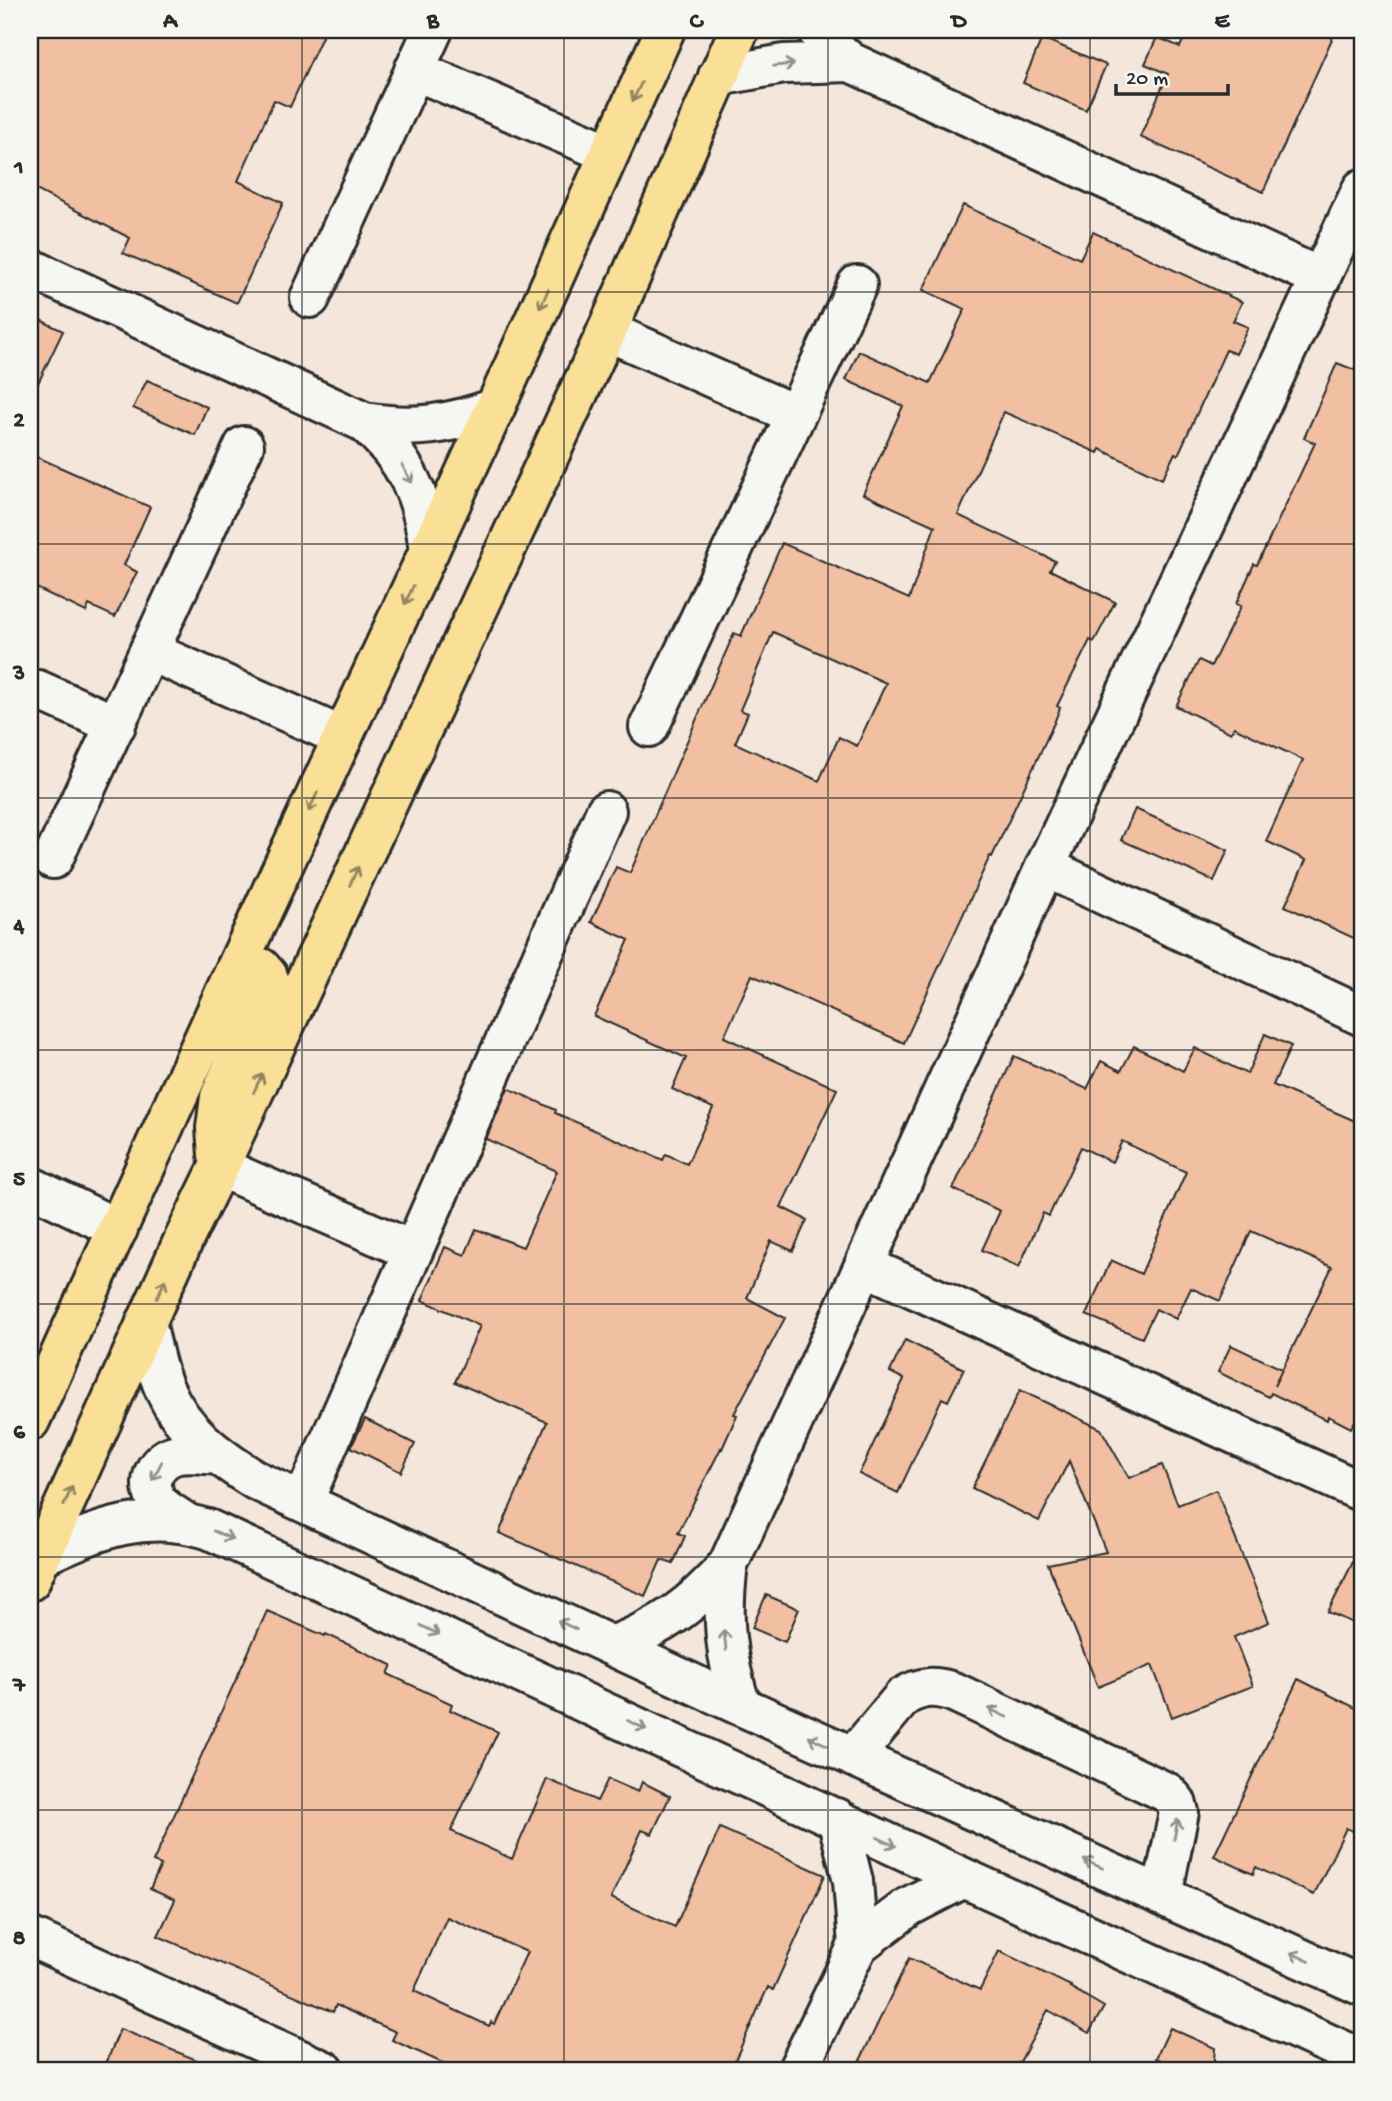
<svg xmlns="http://www.w3.org/2000/svg" width="1392" height="2101" font-family="'Gochi Hand',sans-serif">
	<style>
		.building { fill: #f1bfa2; stroke: #2b2b2b; stroke-width: 2; fill-rule: evenodd }
		.lines { fill: none; stroke-linecap: round; stroke-linejoin: round }
		.minor-casing { stroke: #2b2b2b; stroke-width: 44 }
		.major-casing { stroke: #2b2b2b; stroke-width: 44 }
		.minor { stroke: #f6f6f2; stroke-width: 38 }
		.major { stroke: #fadf96; stroke-width: 38 }
		.oneway { stroke: #90908e }
		.oneway2 { stroke: #928560 }
		.grid { fill: none; stroke: #2b2b2b; stroke-width: 2; stroke-opacity: 0.55 }
		.neatline { fill: none; stroke: #2b2b2b; stroke-width: 2.5 }
		.grid-label { font-size: 23px; text-anchor: middle; font-weight: bold; fill: #2b2b2b }
	</style>
	<rect width="100%" height="100%" fill="#f4e6da"/>
	<filter id="ink" filterUnits="userSpaceOnUse"><feTurbulence type="fractalNoise" baseFrequency=".0143" numOctaves="2"/><feDisplacementMap in="SourceGraphic" scale="14" xChannelSelector="R" yChannelSelector="G"/><feConvolveMatrix kernelMatrix="1 2 1 2 8 2 1 2 1" color-interpolation-filters="sRGB"/></filter>
	<g filter="url(#ink)">
		<path class="building" d="M 30,30 L 325,30 L 290,107 L 274,100 L 238,181 L 283,203 L 237,303 L 123,253 L 130,238 L 30,187 Z
			M 1188,30 L 1336,30 L 1263,192 L 1140,137 L 1168,74 L 1145,64 L 1157,37 L 1180,47 Z
			M 1042,38 L 1106,65 L 1086,110 L 1023,83 Z
			M 963,205 L 1080,259 L 1093,232 L 1242,302 L 1233,321 L 1248,327 L 1236,354 L 1226,350 L 1178,455 L 1175,453 L 1162,479 L 1100,449 L 1098,453 L 1004,412 L 958,515 L 1055,561 L 1050,570 L 1115,602 L 1094,642 L 1090,640 L 1057,706 L 1060,708 L 1054,723 L 992,857 L 990,856 L 904,1043 L 752,975 L 724,1037 L 837,1089 L 781,1207 L 807,1220 L 793,1251 L 771,1241 L 747,1298 L 785,1318 L 734,1414 L 737,1415 L 722,1449 L 721,1448 L 678,1533 L 685,1536 L 673,1564 L 661,1560 L 645,1596 L 499,1533 L 547,1422 L 455,1382 L 480,1326 L 422,1300 L 445,1247 L 465,1255 L 476,1229 L 523,1247 L 557,1171 L 486,1139 L 508,1088 L 556,1110 L 555,1113 L 663,1160 L 666,1154 L 687,1164 L 713,1108 L 672,1089 L 686,1058 L 594,1016 L 629,940 L 591,922 L 616,867 L 630,873 L 734,633 L 741,636 L 782,543 L 909,599 L 935,526 L 863,494 L 903,406 L 846,380 L 859,351 L 930,383 L 965,309 L 923,290 ZM 773,632 L 886,683 L 857,746 L 839,737 L 819,781 L 735,743 L 748,713 L 740,710 Z
			M 30,315 L 63,331 L 30,400 Z
			M 1337,363 L 1362,373 L 1362,793 L 1353,814 L 1362,818 L 1362,942 L 1285,906 L 1306,860 L 1266,841 L 1303,760 L 1234,727 L 1231,733 L 1176,706 L 1199,660 L 1211,666 L 1241,606 L 1236,604 L 1254,564 L 1257,565 L 1315,443 L 1304,438 Z
			M 147,380 L 207,407 L 195,435 L 133,408 Z
			M 30,454 L 150,507 L 124,565 L 137,572 L 115,617 L 89,605 L 86,612 L 30,585 Z
			M 1135,809 L 1228,850 L 1214,881 L 1121,840 Z
			M 1265,1034 L 1291,1046 L 1273,1085 L 1362,1124 L 1362,1409 L 1351,1428 L 1328,1416 L 1327,1420 L 1271,1393 L 1269,1397 L 1218,1372 L 1231,1345 L 1282,1369 L 1274,1386 L 1332,1267 L 1251,1231 L 1220,1301 L 1191,1288 L 1176,1319 L 1156,1309 L 1142,1338 L 1086,1315 L 1111,1260 L 1141,1274 L 1186,1172 L 1122,1141 L 1112,1162 L 1081,1147 L 1049,1216 L 1043,1213 L 1019,1267 L 982,1250 L 1000,1211 L 953,1189 L 1014,1056 L 1087,1089 L 1101,1061 L 1121,1071 L 1134,1046 L 1183,1071 L 1195,1048 L 1247,1074 Z
			M 905,1340 L 964,1369 L 948,1401 L 942,1398 L 898,1493 L 859,1474 L 904,1379 L 890,1372 Z
			M 1020,1390 L 1101,1429 L 1129,1478 L 1162,1465 L 1178,1505 L 1216,1490 L 1269,1622 L 1234,1637 L 1253,1686 L 1172,1717 L 1152,1665 L 1098,1687 L 1048,1564 L 1106,1552 L 1069,1461 L 1039,1521 L 972,1488 Z
			M 365,1419 L 415,1444 L 401,1472 L 351,1447 Z
			M 1362,1544 L 1362,1627 L 1328,1612 Z
			M 766,1595 L 799,1609 L 785,1642 L 752,1628 Z
			M 267,1611 L 325,1636 L 326,1634 L 392,1665 L 388,1674 L 452,1704 L 450,1710 L 498,1732 L 451,1831 L 512,1859 L 547,1779 L 597,1801 L 608,1779 L 638,1792 L 642,1782 L 670,1796 L 652,1834 L 642,1830 L 611,1898 L 675,1927 L 720,1828 L 825,1875 L 773,1990 L 768,1987 L 730,2071 L 460,2071 L 392,2040 L 396,2032 L 336,2005 L 333,2012 L 158,1936 L 175,1900 L 150,1889 L 161,1865 L 153,1862 ZM 447,1917 L 527,1952 L 494,2024 L 491,2022 L 489,2026 L 414,1991 Z
			M 1298,1679 L 1362,1711 L 1362,1835 L 1346,1828 L 1314,1895 L 1256,1867 L 1253,1874 L 1214,1856 Z
			M 999,1951 L 1071,1986 L 1070,1987 L 1104,2007 L 1089,2033 L 1048,2010 L 1015,2071 L 855,2071 L 909,1958 L 980,1990 Z
			M 1170,2028 L 1215,2048 L 1213,2071 L 1185,2071 L 1156,2058 Z
			M 120,2029 L 222,2070 L 221,2071 L 103,2071 Z"/>
		<g class="lines">
			<g class="minor-casing">
				<path id="minor" d="M 817,30 L 824,39 L 850,62 L 1321,278
					M 414,70 L 609,153
					M 718,76 L 784,64 L 850,62
					M 30,268 L 364,422 C 413,430 449,425 495,408
					M 310,298 L 433,30
					M 607,331 L 796,415
					M 364,422 C 406,459 423,496 429,551
					M 149,651 L 343,737
					M 38,690 L 116,725
					M 649,727 L 857,285
					M 53,859 L 244,446
					M 1045,867 L 1362,1016
					M 219,1167 L 413,1251
					M 30,1186 L 118,1229
					M 865,1266 L 1362,1492
					M 146,1322 C 152,1345 155,1369 165,1390 C 183,1431 217,1456 255,1480 L 741,1706 L 1362,1986
					M 303,1502 L 606,811
					M 185,1522 C 175,1515 160,1508 155,1497 C 146,1478 158,1458 178,1454 C 190,1452 205,1454 217,1455
					M 41,1556 C 99,1529 145,1510 208,1529 L 964,1878 L 1362,2059
					M 728,1565 C 721,1617 725,1657 741,1706
					M 612,1646 C 663,1626 691,1607 728,1565 L 1045,867 L 1362,189
					M 853,1757 L 903,1697 C 921,1686 936,1685 956,1693 L 1168,1793 L 1176,1802 L 1179,1812 L 1162,1896
					M 837,1818 L 853,1881 L 858,1945
					M 30,1937 L 325,2071
					M 797,2071 L 858,1945 L 908,1907 L 964,1878"/>
			</g>
			<g class="major-casing">
				<path id="major" d="M 218,1155 L 216,1128 L 220,1097 L 269,982 L 268,976 L 261,968 L 236,968
					M 30,1421 L 236,968 L 495,408 L 665,30
					M 30,1581 L 184,1239 L 219,1167 L 607,331 L 739,30"/>
			</g>
			<use href="#minor" class="minor"/>
			<use href="#major" class="major"/>
		</g>
		<defs><path id="oneway-shaft" d="M-6 0H5M1.5-3L5.5 0L1.5 3" fill="none" stroke-width="1.6" stroke-linecap="round" stroke-linejoin="round" transform="scale(1.75)"/></defs>
		<g class="oneway">
			<use href="#oneway-shaft" transform="translate(784 65) rotate(-6)"/>
			<use href="#oneway-shaft" transform="translate(407 474) rotate(61)"/>
			<use href="#oneway-shaft" transform="translate(157 1471) rotate(117)"/>
			<use href="#oneway-shaft" transform="translate(223 1535) rotate(23)"/>
			<use href="#oneway-shaft" transform="translate(567 1625) rotate(-155)"/>
			<use href="#oneway-shaft" transform="translate(430 1630) rotate(25)"/>
			<use href="#oneway-shaft" transform="translate(725 1640) rotate(-96)"/>
			<use href="#oneway-shaft" transform="translate(998 1713) rotate(-155)"/>
			<use href="#oneway-shaft" transform="translate(637 1725) rotate(25)"/>
			<use href="#oneway-shaft" transform="translate(818 1741) rotate(-156)"/>
			<use href="#oneway-shaft" transform="translate(1176 1829) rotate(-79)"/>
			<use href="#oneway-shaft" transform="translate(887 1842) rotate(25)"/>
			<use href="#oneway-shaft" transform="translate(1093 1864) rotate(-156)"/>
			<use href="#oneway-shaft" transform="translate(1300 1957) rotate(-155)"/>
		</g>
		<g class="oneway2">
			<use href="#oneway-shaft" transform="translate(637 92) rotate(115)"/>
			<use href="#oneway-shaft" transform="translate(544 299) rotate(114)"/>
			<use href="#oneway-shaft" transform="translate(409 595) rotate(115)"/>
			<use href="#oneway-shaft" transform="translate(313 802) rotate(115)"/>
			<use href="#oneway-shaft" transform="translate(354 876) rotate(-65)"/>
			<use href="#oneway-shaft" transform="translate(258 1083) rotate(-65)"/>
			<use href="#oneway-shaft" transform="translate(161 1289) rotate(-66)"/>
			<use href="#oneway-shaft" transform="translate(68 1496) rotate(-66)"/>
		</g>
	</g>
	<path class="grid" d="M 302,30 L 302,2071M 564,30 L 564,2071M 828,30 L 828,2071M 1090,30 L 1090,2071M 30,292 L 1362,292M 30,544 L 1362,544M 30,798 L 1362,798M 30,1050 L 1362,1050M 30,1304 L 1362,1304M 30,1557 L 1362,1557M 30,1810 L 1362,1810"/>
	<rect width="1392" height="2101" fill="none" stroke="#f6f6f2" stroke-width="77"/>
	<path d="M1116 84v10h112v-10" fill="none" stroke="#2b2b2b" stroke-width="3.5"/>
	<text x="1126" y="84" font-size="21" fill="#2b2b2b" stroke="#f6f6f2" stroke-width="5" paint-order="stroke">20 m</text>
	<rect x="38" y="38" width="1316" height="2024" class="neatline"/>
	<g class="grid-label">
		<text x="170" y="27">A</text>
		<text x="433" y="27">B</text>
		<text x="696" y="27">C</text>
		<text x="959" y="27">D</text>
		<text x="1222" y="27">E</text>
		<text x="19" y="173">1</text>
		<text x="19" y="426">2</text>
		<text x="19" y="679">3</text>
		<text x="19" y="932">4</text>
		<text x="19" y="1185">5</text>
		<text x="19" y="1438">6</text>
		<text x="19" y="1691">7</text>
		<text x="19" y="1944">8</text>
	</g>
</svg>
